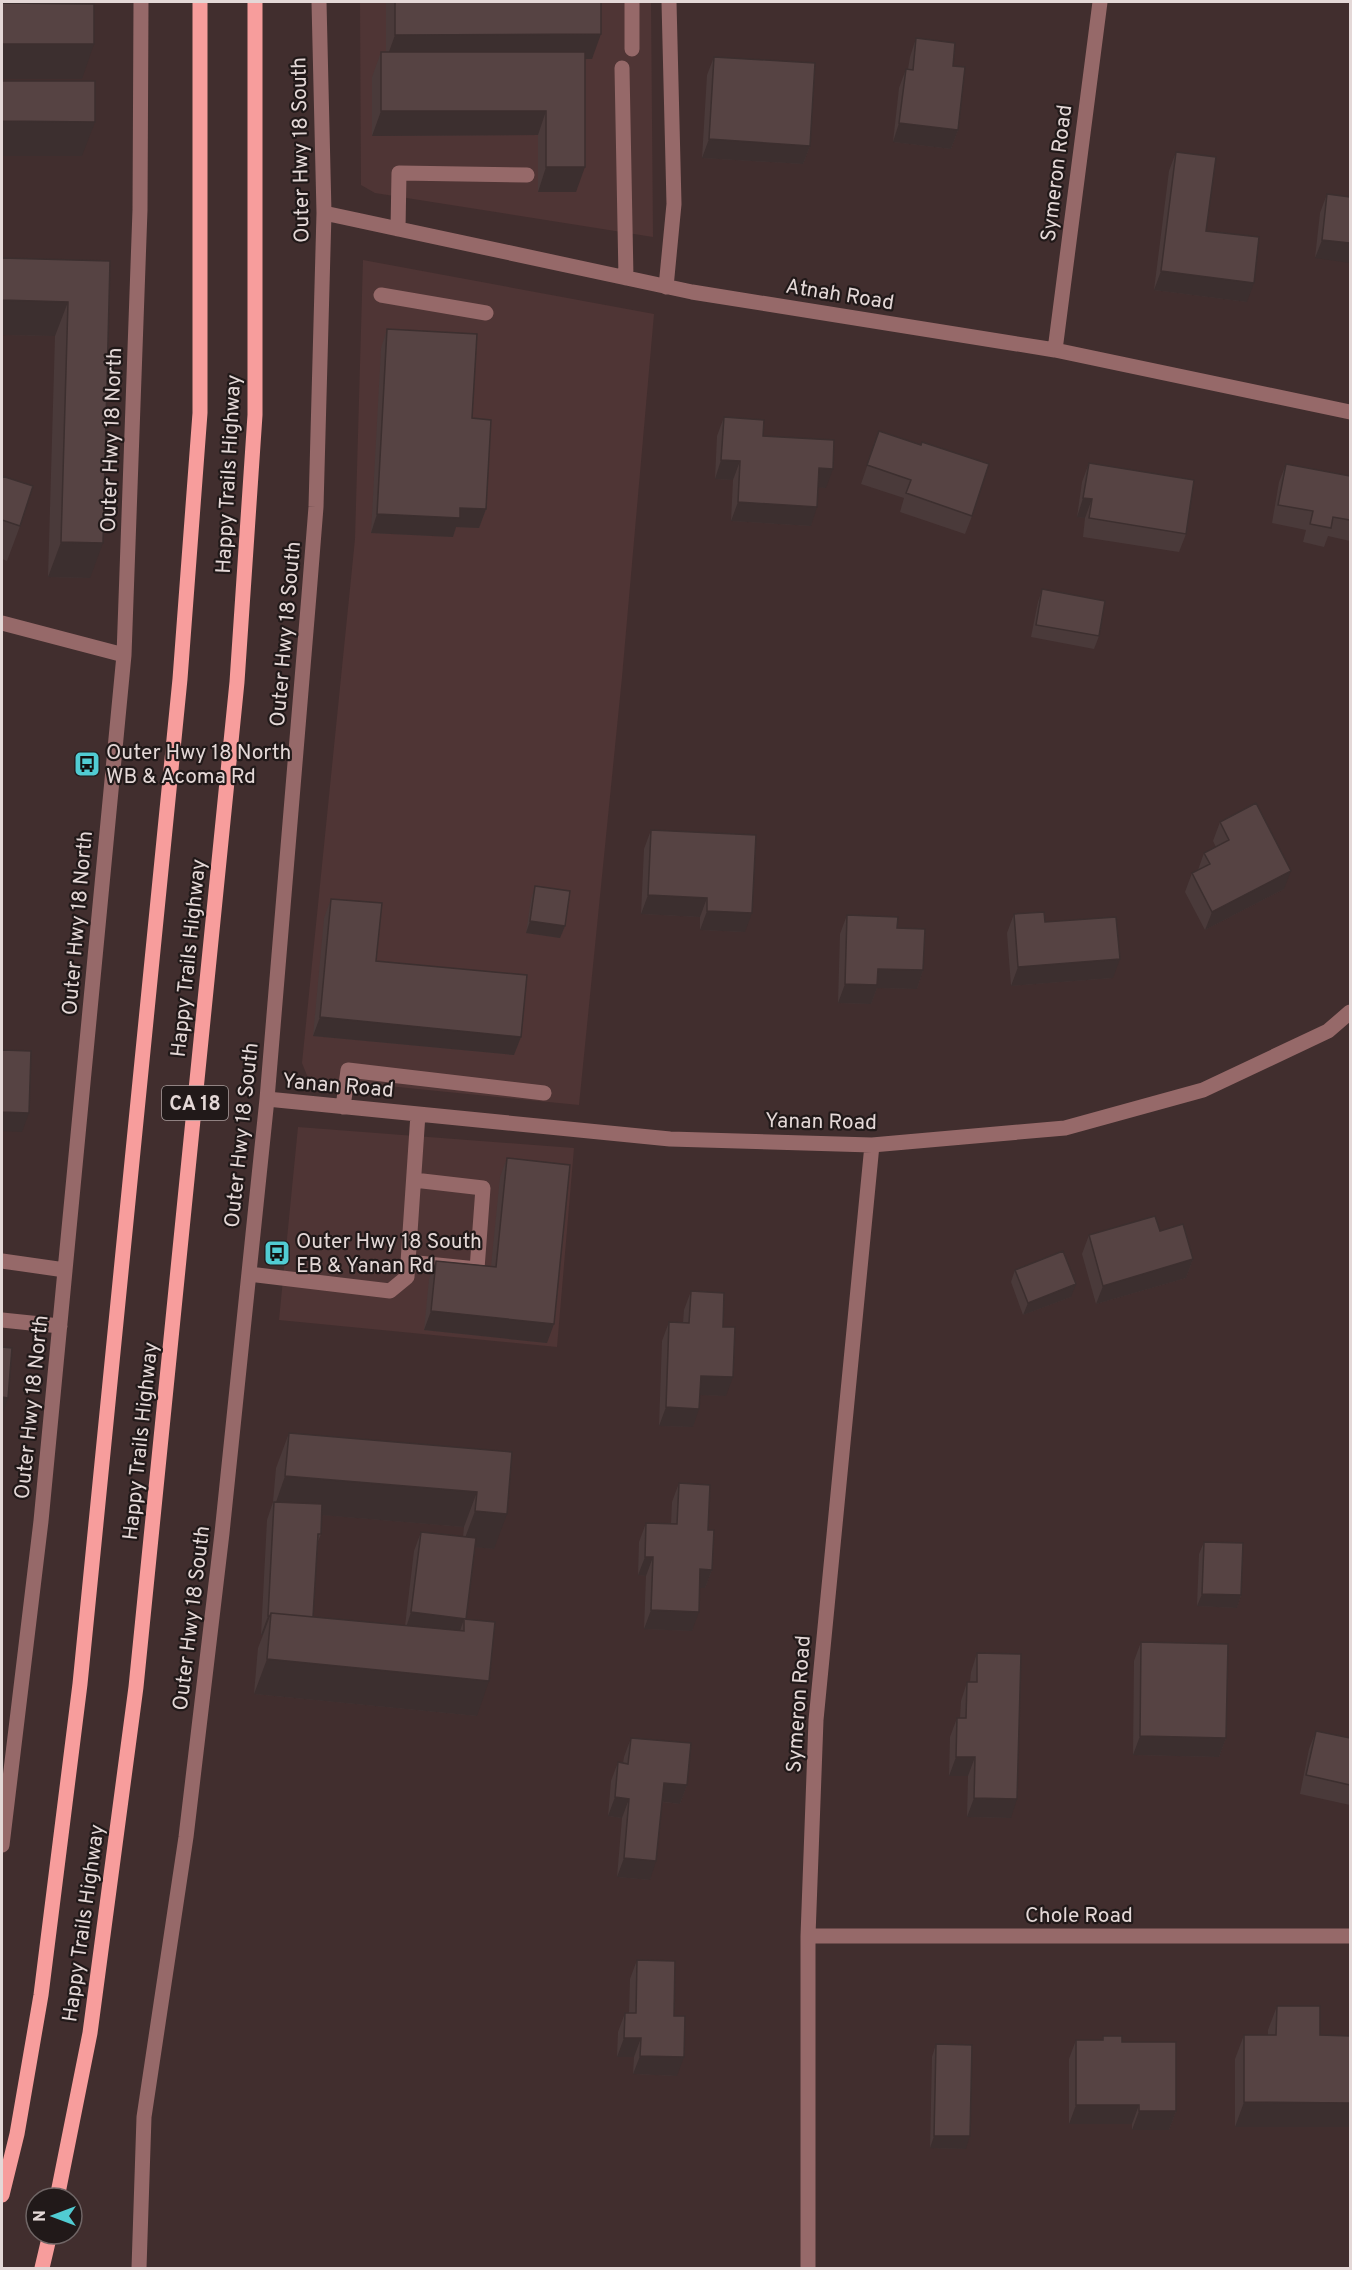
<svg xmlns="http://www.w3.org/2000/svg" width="1352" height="2270" font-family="Overpass,sans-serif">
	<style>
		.built { fill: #4f3535 }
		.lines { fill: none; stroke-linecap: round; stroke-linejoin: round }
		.minor { stroke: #966969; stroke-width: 15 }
		.major { stroke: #f79d9c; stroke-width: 15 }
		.wall { fill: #4a3a3a; fill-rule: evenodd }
		.shaded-wall { fill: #3c2f2f }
		.building { fill: #564343; stroke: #3c2f2f; stroke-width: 1.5 }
		.labels { text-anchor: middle; stroke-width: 4.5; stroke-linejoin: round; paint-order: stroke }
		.shield { fill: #211919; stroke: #aa9f9e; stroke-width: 1.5 }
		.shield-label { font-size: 20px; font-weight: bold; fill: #e4d8d7 }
		.street-label { font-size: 21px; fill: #e4d8d7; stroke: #211919 }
		.poi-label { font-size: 21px; fill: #e4d8d7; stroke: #211919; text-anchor: start }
	</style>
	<rect width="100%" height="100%" fill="#412e2e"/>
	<path class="built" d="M 360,2 L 651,2 L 653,237 L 375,193 L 361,185 Z
		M 363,260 L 654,314 L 622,677 L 579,1105 L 308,1078 L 302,1063 L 355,539 Z
		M 298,1127 L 574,1148 L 557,1347 L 279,1320 Z"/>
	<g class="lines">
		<path class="minor" d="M 632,49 L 632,2
			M 622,68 L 626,278
			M 324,213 L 692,292 L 1055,350 L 1350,412
			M 398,229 L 399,173 L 527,175
			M 666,287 L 674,204 L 669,2
			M 381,295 L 486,313
			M 1055,350 L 1100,2
			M 2,623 L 124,655
			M 267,1099 L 670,1139 L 872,1145 L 1065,1128 L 1203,1090 L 1328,1031 L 1350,1012
			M 343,1107 L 348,1070 L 544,1093
			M 2,1261 L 65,1270
			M 408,1262 L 477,1269 L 483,1188 L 414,1180
			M 249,1274 L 390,1291 L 407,1277 L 418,1114
			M 2,1320 L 60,1326
			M 2,1845 L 41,1521 L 124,655 L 140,210 L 141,2
			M 808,1936 L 1350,1936
			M 139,2268 L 144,2117 L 186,1837 L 222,1533 L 267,1099 L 309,595 L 316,507 L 324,213 L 319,2
			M 808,2268 L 808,1936 L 816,1720 L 872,1145"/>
		<path class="major" d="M 2,2195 L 17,2134 L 41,1995 L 80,1684 L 180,679 L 200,413 L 200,2
			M 57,2198 L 90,2033 L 136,1687 L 237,682 L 255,415 L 255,2
			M 42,2268 L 50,2234"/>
	</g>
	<path class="wall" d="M 386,2 L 601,2 L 592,59 L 585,59 L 576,192 L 538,192 L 538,135 L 372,136 L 372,77 L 381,52 L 386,52 Z
		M 916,38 L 953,66 L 958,130 L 951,149 L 893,142 L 899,88 L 906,69 L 908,69 L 910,57 Z
		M 714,57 L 810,146 L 803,164 L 702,158 L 707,75 Z
		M 1176,152 L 1206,231 L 1247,302 L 1154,290 L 1169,171 Z
		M 1327,194 L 1350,197 L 1315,258 L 1320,213 Z
		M 2,258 L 110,261 L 90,578 L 48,577 L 55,336 L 2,335 Z
		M 387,329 L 472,418 L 486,509 L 479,528 L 456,527 L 453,537 L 371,533 L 381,348 Z
		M 724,417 L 763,436 L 826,488 L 818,487 L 811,526 L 731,521 L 733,480 L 715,479 L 717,436 Z
		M 879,431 L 972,516 L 965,534 L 900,512 L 904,498 L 861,484 Z
		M 1089,463 L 1186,534 L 1179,552 L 1083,537 L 1085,518 L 1077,517 L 1082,482 Z
		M 1286,464 L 1350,476 L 1350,541 L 1328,536 L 1324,547 L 1303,542 L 1306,530 L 1272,523 L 1279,482 Z
		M 2,476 L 20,526 L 7,561 L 2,559 Z
		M 1042,589 L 1099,636 L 1094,649 L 1031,637 L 1038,602 Z
		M 1220,822 L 1284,889 L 1205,930 L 1185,892 L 1192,873 L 1198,870 L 1204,853 L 1216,847 L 1213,841 Z
		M 651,830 L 745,932 L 700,930 L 700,917 L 641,914 L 644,849 Z
		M 535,886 L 565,926 L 560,938 L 526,933 L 531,899 Z
		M 331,899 L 376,961 L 514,1055 L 313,1036 L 324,918 Z
		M 1014,914 L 1045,922 L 1113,978 L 1011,986 L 1007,933 Z
		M 847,915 L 897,928 L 923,970 L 917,989 L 877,988 L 871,1004 L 838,1003 L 840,934 Z
		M 507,1158 L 547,1343 L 424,1330 L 429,1279 L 436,1261 L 491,1266 L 500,1177 Z
		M 1160,1231 L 1193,1259 L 1186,1278 L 1096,1304 L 1082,1254 L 1089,1235 Z
		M 1015,1270 L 1071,1297 L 1023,1315 L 1011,1282 Z
		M 691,1291 L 723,1327 L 726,1396 L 700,1395 L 693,1427 L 659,1426 L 662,1341 L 669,1322 L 683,1323 L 684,1310 Z
		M 289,1433 L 512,1452 L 494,1549 L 475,1547 L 466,1619 L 477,1716 L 254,1694 L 258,1648 L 263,1635 L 261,1635 L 267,1520 L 273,1502 L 276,1468 ZM 322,1515 L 464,1527 L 463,1537 L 421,1532 L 414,1551 L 405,1626 L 313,1617 L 317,1544 L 321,1534 Z
		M 679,1483 L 708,1530 L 712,1570 L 705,1588 L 700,1588 L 692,1631 L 644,1629 L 646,1576 L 638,1575 L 639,1542 L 646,1523 L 671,1524 L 672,1502 Z
		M 1204,1542 L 1241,1595 L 1237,1608 L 1197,1606 L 1199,1554 Z
		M 1141,1642 L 1226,1738 L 1219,1757 L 1133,1755 L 1134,1661 Z
		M 977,1653 L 1011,1818 L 967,1817 L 968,1776 L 949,1776 L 950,1737 L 957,1718 L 960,1718 L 961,1701 L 967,1682 L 970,1682 L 971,1672 Z
		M 1316,1731 L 1350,1738 L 1350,1805 L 1300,1794 L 1309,1749 Z
		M 631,1738 L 687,1785 L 680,1804 L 662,1802 L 650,1880 L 617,1877 L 622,1818 L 608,1816 L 611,1781 L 618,1762 L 623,1763 L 624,1757 Z
		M 637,1960 L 674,2016 L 677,2076 L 633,2074 L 634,2057 L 617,2057 L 618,2032 L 625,2013 L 629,2013 L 630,1979 Z
		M 1277,2006 L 1320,2035 L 1235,2127 L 1235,2059 L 1244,2035 L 1268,2035 L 1268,2030 Z
		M 1103,2036 L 1122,2042 L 1176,2111 L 1169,2130 L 1132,2130 L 1132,2124 L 1069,2124 L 1069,2059 L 1076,2040 L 1102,2040 Z
		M 936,2044 L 966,2149 L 930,2148 L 932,2057 Z"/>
	<path class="shaded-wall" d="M 601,34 L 592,59 L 386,60 L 395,35 Z
		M 2,44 L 94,44 L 82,79 L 2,79 Z
		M 381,111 L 546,111 L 538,135 L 372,136 Z
		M 2,121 L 95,122 L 82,156 L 2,156 Z
		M 899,123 L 958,130 L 951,149 L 893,142 Z
		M 709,139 L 810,146 L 803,164 L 702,158 Z
		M 546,167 L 585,167 L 576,192 L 538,192 Z
		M 1322,240 L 1350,243 L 1350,263 L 1315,258 Z
		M 1161,271 L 1254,283 L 1247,302 L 1154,290 Z
		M 2,300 L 68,302 L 55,336 L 2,335 Z
		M 721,460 L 740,461 L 733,480 L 715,479 Z
		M 819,468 L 833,469 L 826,488 L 812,487 Z
		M 1083,498 L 1092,499 L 1085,518 L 1077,517 Z
		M 738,502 L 817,507 L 811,526 L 731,521 Z
		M 460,508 L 486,509 L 479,528 L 456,527 L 453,537 L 371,533 L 377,514 Z
		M 61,542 L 103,543 L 90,578 L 48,577 Z
		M 1291,871 L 1284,889 L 1205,930 L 1212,912 Z
		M 648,895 L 707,898 L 700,917 L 641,914 Z
		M 707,911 L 752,913 L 745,932 L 700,930 Z
		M 530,921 L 565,926 L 560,938 L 526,933 Z
		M 1120,959 L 1113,978 L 1011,986 L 1018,967 Z
		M 878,969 L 923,970 L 917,989 L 877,988 L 871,1004 L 838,1003 L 845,984 Z
		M 320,1017 L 521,1037 L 514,1055 L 313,1036 Z
		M 2,1112 L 29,1113 L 22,1132 L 2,1131 Z
		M 1193,1259 L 1186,1278 L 1096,1304 L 1103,1286 Z
		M 1076,1284 L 1071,1297 L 1023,1315 L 1028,1303 Z
		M 431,1311 L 554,1324 L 547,1343 L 424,1330 Z
		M 701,1376 L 733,1377 L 726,1396 L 694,1395 Z
		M 2,1397 L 8,1398 L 2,1415 Z
		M 666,1407 L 699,1409 L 693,1427 L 659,1426 Z
		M 285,1476 L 477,1492 L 464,1527 L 273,1511 Z
		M 475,1511 L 507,1514 L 494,1549 L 462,1546 Z
		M 645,1557 L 653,1557 L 646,1576 L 638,1575 Z
		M 700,1569 L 712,1570 L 705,1588 L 694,1588 Z
		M 1202,1594 L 1241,1595 L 1237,1608 L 1197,1606 Z
		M 651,1610 L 699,1612 L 692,1631 L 644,1629 Z
		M 411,1612 L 464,1619 L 458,1637 L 405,1631 Z
		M 268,1616 L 270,1616 L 263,1635 L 261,1635 Z
		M 267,1659 L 489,1681 L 477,1716 L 254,1694 Z
		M 1140,1736 L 1226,1738 L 1219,1757 L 1133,1755 Z
		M 956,1757 L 975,1757 L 968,1776 L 949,1776 Z
		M 664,1783 L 687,1785 L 680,1804 L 657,1801 Z
		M 615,1797 L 629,1799 L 622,1818 L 608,1816 Z
		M 974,1798 L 1017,1799 L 1011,1818 L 967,1817 Z
		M 624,1858 L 656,1861 L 650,1880 L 617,1877 Z
		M 624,2038 L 641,2038 L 634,2057 L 617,2057 Z
		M 640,2056 L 684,2057 L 677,2076 L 633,2074 Z
		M 1244,2102 L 1350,2103 L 1350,2127 L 1235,2127 Z
		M 1076,2105 L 1139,2105 L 1132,2124 L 1069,2124 Z
		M 1139,2111 L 1176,2111 L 1169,2130 L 1132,2130 Z
		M 934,2136 L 970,2136 L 966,2149 L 930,2148 Z"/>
	<path class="building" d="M 395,2 L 601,2 L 601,34 L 395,35 Z
		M 2,3 L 94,4 L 94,44 L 2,44 Z
		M 916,38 L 955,43 L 953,66 L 965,67 L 958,130 L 899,123 L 906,69 L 913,70 Z
		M 381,52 L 585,52 L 585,167 L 546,167 L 546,111 L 381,111 Z
		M 714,57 L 815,63 L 810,146 L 709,139 Z
		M 2,81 L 95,81 L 95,122 L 2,121 Z
		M 1176,152 L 1216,157 L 1206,231 L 1259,237 L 1254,283 L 1161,271 Z
		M 1327,194 L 1350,197 L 1350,243 L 1322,240 Z
		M 2,258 L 110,261 L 103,543 L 61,542 L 68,302 L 2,300 Z
		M 387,329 L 477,334 L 472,418 L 491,420 L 486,509 L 460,508 L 460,518 L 377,514 Z
		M 724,417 L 764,420 L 763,436 L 834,440 L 833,469 L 819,468 L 817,507 L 738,502 L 740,461 L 721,460 Z
		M 879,431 L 921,445 L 922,442 L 989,464 L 972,516 L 906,493 L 911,480 L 867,465 Z
		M 1089,463 L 1194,480 L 1186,534 L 1089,518 L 1092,499 L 1083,498 Z
		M 1286,464 L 1350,476 L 1350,520 L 1333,517 L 1331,528 L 1310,524 L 1313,511 L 1278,505 Z
		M 2,476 L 33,486 L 20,526 L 2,520 Z
		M 1042,589 L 1105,601 L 1099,636 L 1036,625 Z
		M 1256,803 L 1291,871 L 1212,912 L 1192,873 L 1210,864 L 1204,853 L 1229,840 L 1220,822 Z
		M 651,830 L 756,835 L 752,913 L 707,911 L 707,898 L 648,895 Z
		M 535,886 L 570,891 L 565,926 L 530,921 Z
		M 331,899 L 382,903 L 376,961 L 527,975 L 521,1037 L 320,1017 Z
		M 1044,912 L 1045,922 L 1116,917 L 1120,959 L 1018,967 L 1014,914 Z
		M 847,915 L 898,917 L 897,928 L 925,929 L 923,970 L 878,969 L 877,985 L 845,984 Z
		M 2,1050 L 31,1051 L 29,1113 L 2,1112 Z
		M 507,1158 L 570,1165 L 554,1324 L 431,1311 L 436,1261 L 496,1267 Z
		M 1155,1216 L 1160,1231 L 1183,1224 L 1193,1259 L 1103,1286 L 1089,1235 Z
		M 1063,1251 L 1076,1284 L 1028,1303 L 1015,1270 Z
		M 691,1291 L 724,1293 L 723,1327 L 735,1327 L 733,1377 L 701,1376 L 699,1409 L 666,1407 L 669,1322 L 689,1323 Z
		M 2,1347 L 12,1348 L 8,1398 L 2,1397 Z
		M 289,1433 L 512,1452 L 507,1514 L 475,1511 L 477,1492 L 285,1476 Z
		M 679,1483 L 710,1485 L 708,1530 L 714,1530 L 712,1570 L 700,1569 L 699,1612 L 651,1610 L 653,1557 L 645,1557 L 646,1523 L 677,1524 Z
		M 274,1502 L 322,1504 L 321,1534 L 318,1534 L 313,1617 L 271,1613 L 270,1616 L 268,1616 Z
		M 421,1532 L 476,1538 L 466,1619 L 411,1612 Z
		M 1204,1542 L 1243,1543 L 1241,1595 L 1202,1594 Z
		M 271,1613 L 464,1631 L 464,1619 L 495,1622 L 489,1681 L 267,1659 Z
		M 1141,1642 L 1228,1644 L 1226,1738 L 1140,1736 Z
		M 977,1653 L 1021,1654 L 1017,1799 L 974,1798 L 975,1757 L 956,1757 L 957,1718 L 966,1718 L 967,1682 L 977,1682 Z
		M 1316,1731 L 1350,1738 L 1350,1785 L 1306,1775 Z
		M 631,1738 L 691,1743 L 687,1785 L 664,1783 L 656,1861 L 624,1858 L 629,1799 L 615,1797 L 618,1762 L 628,1764 Z
		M 637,1960 L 675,1961 L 674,2016 L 685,2016 L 684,2057 L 640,2056 L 641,2038 L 624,2038 L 625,2013 L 636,2013 Z
		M 1277,2006 L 1320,2006 L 1320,2035 L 1350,2036 L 1350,2103 L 1244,2102 L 1244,2035 L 1276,2035 Z
		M 1103,2036 L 1122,2036 L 1122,2042 L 1176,2042 L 1176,2111 L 1139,2111 L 1139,2105 L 1076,2105 L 1076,2040 L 1103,2040 Z
		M 936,2044 L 972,2045 L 970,2136 L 934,2136 Z"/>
	<defs>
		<g id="bus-square" transform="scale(1.35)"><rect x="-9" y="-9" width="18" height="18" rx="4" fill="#51ccd3" stroke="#211919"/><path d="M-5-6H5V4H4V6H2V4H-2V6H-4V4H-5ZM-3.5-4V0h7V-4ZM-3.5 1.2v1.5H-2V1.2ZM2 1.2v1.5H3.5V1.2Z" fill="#111"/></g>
	</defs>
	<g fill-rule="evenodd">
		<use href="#bus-square" x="87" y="764"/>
		<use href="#bus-square" x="277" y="1253"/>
	</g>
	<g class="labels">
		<rect class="shield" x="162" y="1086" width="66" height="34" rx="4.5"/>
		<g class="shield-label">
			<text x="195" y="1110">CA 18</text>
		</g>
		<g class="street-label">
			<text transform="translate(300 150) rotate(-91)" y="7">Outer Hwy 18 South</text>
			<text transform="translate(1056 173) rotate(-83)" y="7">Symeron Road</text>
			<text transform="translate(840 294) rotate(9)" y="7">Atnah Road</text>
			<text transform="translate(111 440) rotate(-88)" y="7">Outer Hwy 18 North</text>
			<text transform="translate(228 474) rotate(-87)" y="7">Happy Trails Highway</text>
			<text transform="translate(285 634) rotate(-85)" y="7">Outer Hwy 18 South</text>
			<text transform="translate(77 923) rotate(-85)" y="7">Outer Hwy 18 North</text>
			<text transform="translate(188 958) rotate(-84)" y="7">Happy Trails Highway</text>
			<text transform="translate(338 1085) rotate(5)" y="7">Yanan Road</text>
			<text transform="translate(821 1121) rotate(1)" y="7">Yanan Road</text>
			<text transform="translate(241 1135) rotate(-84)" y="7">Outer Hwy 18 South</text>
			<text transform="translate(31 1407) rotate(-84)" y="7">Outer Hwy 18 North</text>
			<text transform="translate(140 1441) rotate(-84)" y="7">Happy Trails Highway</text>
			<text transform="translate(191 1618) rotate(-83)" y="7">Outer Hwy 18 South</text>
			<text transform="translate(798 1704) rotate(-86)" y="7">Symeron Road</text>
			<text x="1079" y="1922">Chole Road</text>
			<text transform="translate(83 1923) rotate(-82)" y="7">Happy Trails Highway</text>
		</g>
		<g class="poi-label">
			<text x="106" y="759">Outer Hwy 18 North<tspan x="106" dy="24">WB &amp; Acoma Rd</tspan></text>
			<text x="296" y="1248">Outer Hwy 18 South<tspan x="296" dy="24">EB &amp; Yanan Rd</tspan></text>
		</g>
	</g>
	<rect width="1352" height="2270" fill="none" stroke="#e4d8d7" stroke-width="6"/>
	<g transform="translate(54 2216) rotate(270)"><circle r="28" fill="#211919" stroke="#6f6565" stroke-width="1.5"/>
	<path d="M0-4.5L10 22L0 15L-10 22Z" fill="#51ccd3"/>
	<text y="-9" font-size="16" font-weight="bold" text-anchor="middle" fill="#e4d8d7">N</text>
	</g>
</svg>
